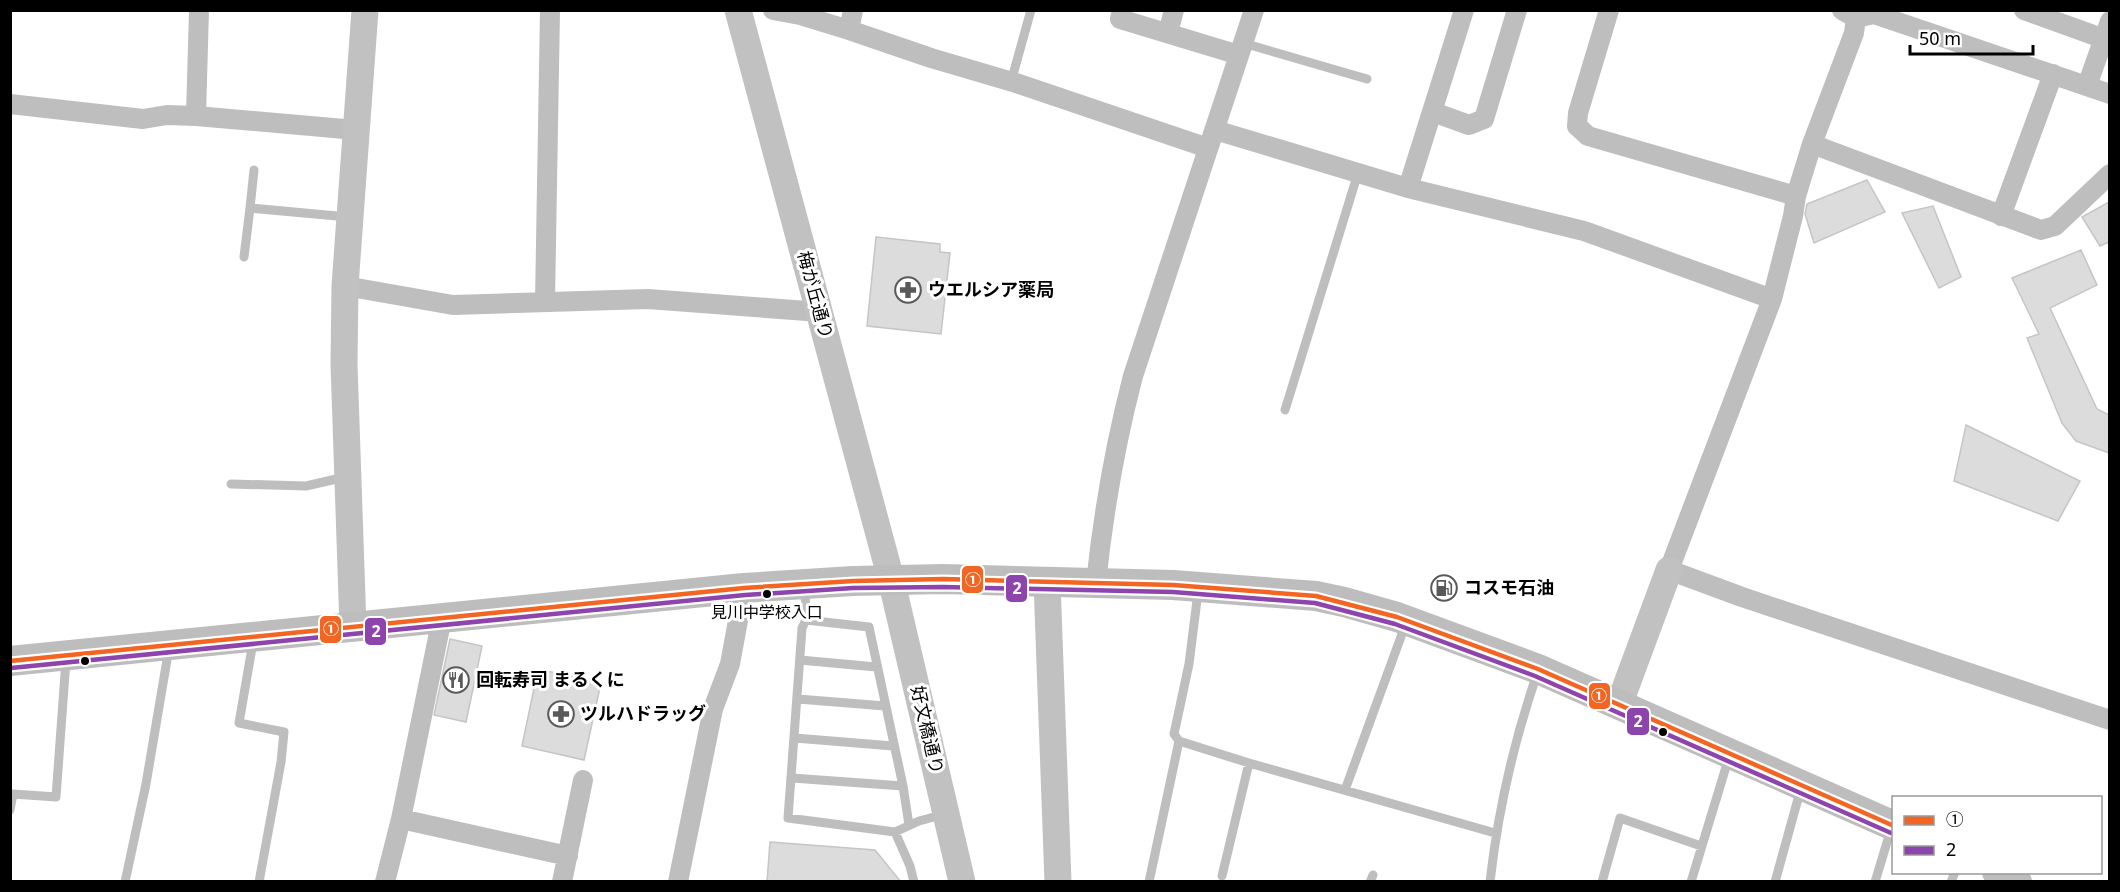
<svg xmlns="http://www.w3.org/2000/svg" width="2120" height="892" font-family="'Noto Sans','Noto Sans JP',sans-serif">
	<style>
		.building { fill: #dcdcdc; stroke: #c5c5c5; stroke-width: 1.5 }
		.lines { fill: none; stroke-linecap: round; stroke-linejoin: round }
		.lane { stroke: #bebebe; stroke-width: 9 }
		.street { stroke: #bebebe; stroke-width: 20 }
		.secondary { stroke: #c1c1c1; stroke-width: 27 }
		.primary { stroke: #bdbdbd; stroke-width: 30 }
		.bus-1-casing { stroke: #fff; stroke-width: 9 }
		.bus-2-casing { stroke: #fff; stroke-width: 9 }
		.bus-1 { stroke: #f26522; stroke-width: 4.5 }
		.bus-2 { stroke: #8e44ad; stroke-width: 4.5 }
		.bus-dot { fill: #000; stroke: #fff; stroke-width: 2 }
		.labels { text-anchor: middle; stroke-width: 6; stroke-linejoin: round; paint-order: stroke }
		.bus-label { font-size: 16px; fill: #000; stroke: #fff }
		.poi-label { font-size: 18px; font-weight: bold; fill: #000; stroke: #fff; text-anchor: start }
		.street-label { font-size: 18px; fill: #000; stroke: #fff }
		.line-badge { stroke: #fff; stroke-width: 2 }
		.badge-label { font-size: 16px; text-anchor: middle; font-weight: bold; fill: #fff }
	</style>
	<rect width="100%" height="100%" fill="#fff"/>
	<path class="building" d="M 1867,180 L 1885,212 L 1814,243 L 1805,214 L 1807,204 Z
		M 2109,202 L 2109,242 L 2100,246 L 2082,217 Z
		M 1933,206 L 1961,277 L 1939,288 L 1902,213 Z
		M 876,237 L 940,244 L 940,252 L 950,253 L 941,334 L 867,326 Z
		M 2081,250 L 2097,285 L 2050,308 L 2097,409 L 2109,415 L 2109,453 L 2076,441 L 2062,423 L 2027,338 L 2039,334 L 2012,278 Z
		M 1966,425 L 2080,481 L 2058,521 L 1954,481 Z
		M 450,639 L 482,646 L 466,722 L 434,715 Z
		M 538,669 L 601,683 L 584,760 L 522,746 Z
		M 770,842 L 875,850 L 901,882 L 767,882 Z"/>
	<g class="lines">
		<path class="lane" d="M 1243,43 L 1367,79
			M 1011,82 L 1031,10
			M 254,170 L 250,208 L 348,217
			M 244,257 L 250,208
			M 1285,410 L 1358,173
			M 231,484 L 306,486 L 345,477
			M 805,589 L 806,620 L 802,628 L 788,818 L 895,832 L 919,821 L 945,814
			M 806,620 L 869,627 L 903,786 L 909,825
			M 253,642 L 239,723 L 284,732 L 281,762 L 259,882
			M 800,660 L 876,667
			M 798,699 L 885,706
			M 795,738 L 893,746
			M 1179,741 L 1249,763
			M 792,778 L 903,786
			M 1345,790 L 1406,623
			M 10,810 L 13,794 L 56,797 L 66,660
			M 895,832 L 910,866 L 914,882
			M 1222,876 L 1249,763 L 1495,833
			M 125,882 L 146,784 L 169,648
			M 1149,882 L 1179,741 L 1174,734 L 1189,664 L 1198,592
			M 1370,882 L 1373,875
			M 1490,882 C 1498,810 1514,741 1537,674
			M 1602,882 L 1620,818 L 1701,846
			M 1691,882 L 1729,757
			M 1775,882 L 1801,788
			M 1875,882 L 1891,829
			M 1951,882 L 1955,872"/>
		<path class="street" d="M 773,10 L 800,15 L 849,30 L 931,58 L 1016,83 L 1208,148
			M 1122,10 L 1120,19 L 1239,55
			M 1609,10 L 1578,113 L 1577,126 L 1588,136 L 1796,196
			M 1842,10 L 1856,18 L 1854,33 L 1812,144 L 1796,196 L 1793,216 L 1772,299 L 1669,570 L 1742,597 L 2110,720
			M 2024,10 L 2110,41
			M 1856,18 L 1874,14 L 2110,94
			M 849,30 L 853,10
			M 1168,33 L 1174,10
			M 2087,86 L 2110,21
			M 10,104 L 143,119 L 167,115 L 196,116 L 356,130
			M 1433,112 L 1469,125 L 1484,119 L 1517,10
			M 196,116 L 199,10
			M 1215,130 L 1408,188 L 1584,231 L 1772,299
			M 1812,144 L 2041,230 L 2055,226 L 2110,174
			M 1408,188 L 1464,10
			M 2001,216 L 2053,74
			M 345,286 L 453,305 L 648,299 L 820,312
			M 545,302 L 550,10
			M 1096,583 C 1103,516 1116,441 1133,376 L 1254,10
			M 401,819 L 568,856
			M 385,882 L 401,819 L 442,618
			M 562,882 L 583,780
			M 678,882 L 713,709 L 730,664 L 744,588"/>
		<path class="secondary" d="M 738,10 L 891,579 L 962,882
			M 1047,582 L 1058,882
			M 353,627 L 344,364 L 345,286 L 365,10
			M 1619,705 L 1669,570"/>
		<path class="primary" d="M 10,661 L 744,588 L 853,581 L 943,579 L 1173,585 L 1316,596 L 1344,602 L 1397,617 L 1538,669 L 1894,826
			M 1997,872 L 2017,882"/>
		<g class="bus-1-casing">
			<path id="bus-1" d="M 10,661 L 744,588 L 853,581 L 943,579 L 1173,585 L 1316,596 L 1397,617 L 1538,669 L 1894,826"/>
		</g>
		<g class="bus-2-casing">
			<path id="bus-2" d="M 11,668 L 745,595 L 853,588 L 943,587 L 1173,592 L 1315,603 L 1395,624 L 1535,676 L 1891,833"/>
		</g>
		<use href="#bus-1" class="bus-1"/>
		<use href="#bus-2" class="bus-2"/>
	</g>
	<defs>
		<g id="pharmacy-ring" transform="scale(1.35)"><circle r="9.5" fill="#fff" stroke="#595959" stroke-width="1.5"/><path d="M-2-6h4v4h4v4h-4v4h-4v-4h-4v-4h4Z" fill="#595959"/></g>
		<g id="fuel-ring" transform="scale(1.35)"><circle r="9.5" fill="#fff" stroke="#595959" stroke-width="1.5"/><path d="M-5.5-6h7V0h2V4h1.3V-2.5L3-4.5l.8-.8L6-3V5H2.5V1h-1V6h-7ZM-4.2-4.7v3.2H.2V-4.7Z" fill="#595959"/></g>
		<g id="restaurant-ring" transform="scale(1.35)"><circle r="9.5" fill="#fff" stroke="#595959" stroke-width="1.5"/><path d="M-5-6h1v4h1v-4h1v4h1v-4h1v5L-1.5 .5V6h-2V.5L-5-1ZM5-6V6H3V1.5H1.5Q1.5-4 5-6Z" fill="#595959"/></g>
	</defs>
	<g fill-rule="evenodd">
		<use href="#pharmacy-ring" x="908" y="290"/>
		<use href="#fuel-ring" x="1444" y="588"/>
		<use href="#restaurant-ring" x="456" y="680"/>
		<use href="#pharmacy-ring" x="561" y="714"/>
	</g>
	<g class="bus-dot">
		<circle cx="767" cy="594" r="5"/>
		<circle cx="85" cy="661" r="5"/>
		<circle cx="1663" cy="732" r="5"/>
	</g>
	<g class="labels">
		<g class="bus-label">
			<text x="767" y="618">見川中学校入口</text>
		</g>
		<g class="poi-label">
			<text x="928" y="296">ウエルシア薬局</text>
			<text x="1464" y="594">コスモ石油</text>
			<text x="476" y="686">回転寿司 まるくに</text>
			<text x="580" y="720">ツルハドラッグ</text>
		</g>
		<g class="street-label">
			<text transform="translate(815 295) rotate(75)" y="6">梅が丘通り</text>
			<text transform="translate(927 730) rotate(77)" y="6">好文橋通り</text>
		</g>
	</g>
	<g class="line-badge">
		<rect x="961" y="565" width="23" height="29" rx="6" fill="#f26522"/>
		<rect x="1005" y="574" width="23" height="29" rx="6" fill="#8e44ad"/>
		<rect x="319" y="615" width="23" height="29" rx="6" fill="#f26522"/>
		<rect x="364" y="617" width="23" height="29" rx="6" fill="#8e44ad"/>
		<rect x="1588" y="682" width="23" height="28" rx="6" fill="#f26522"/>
		<rect x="1626" y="707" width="24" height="29" rx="6" fill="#8e44ad"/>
	</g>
	<g class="badge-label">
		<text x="973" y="586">①</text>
		<text x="1017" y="594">2</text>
		<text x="331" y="635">①</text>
		<text x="376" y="637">2</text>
		<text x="1599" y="702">①</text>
		<text x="1638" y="727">2</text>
	</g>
	<rect width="2120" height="892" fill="none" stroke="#000000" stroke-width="24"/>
	<rect x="1892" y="796" width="210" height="78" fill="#ffffff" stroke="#999999" stroke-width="1.5"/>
	<rect x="1904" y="816" width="30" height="9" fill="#f26522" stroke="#999999" stroke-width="1.5"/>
	<text x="1946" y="826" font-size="18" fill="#000000">①</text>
	<rect x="1904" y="846" width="30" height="9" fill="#8e44ad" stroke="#999999" stroke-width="1.5"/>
	<text x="1946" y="856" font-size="18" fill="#000000">2</text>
	<path d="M1910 45v9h123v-9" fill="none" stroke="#000000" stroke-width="3"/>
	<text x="1919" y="45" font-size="18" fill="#000000" stroke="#ffffff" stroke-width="4.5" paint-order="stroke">50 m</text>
</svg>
